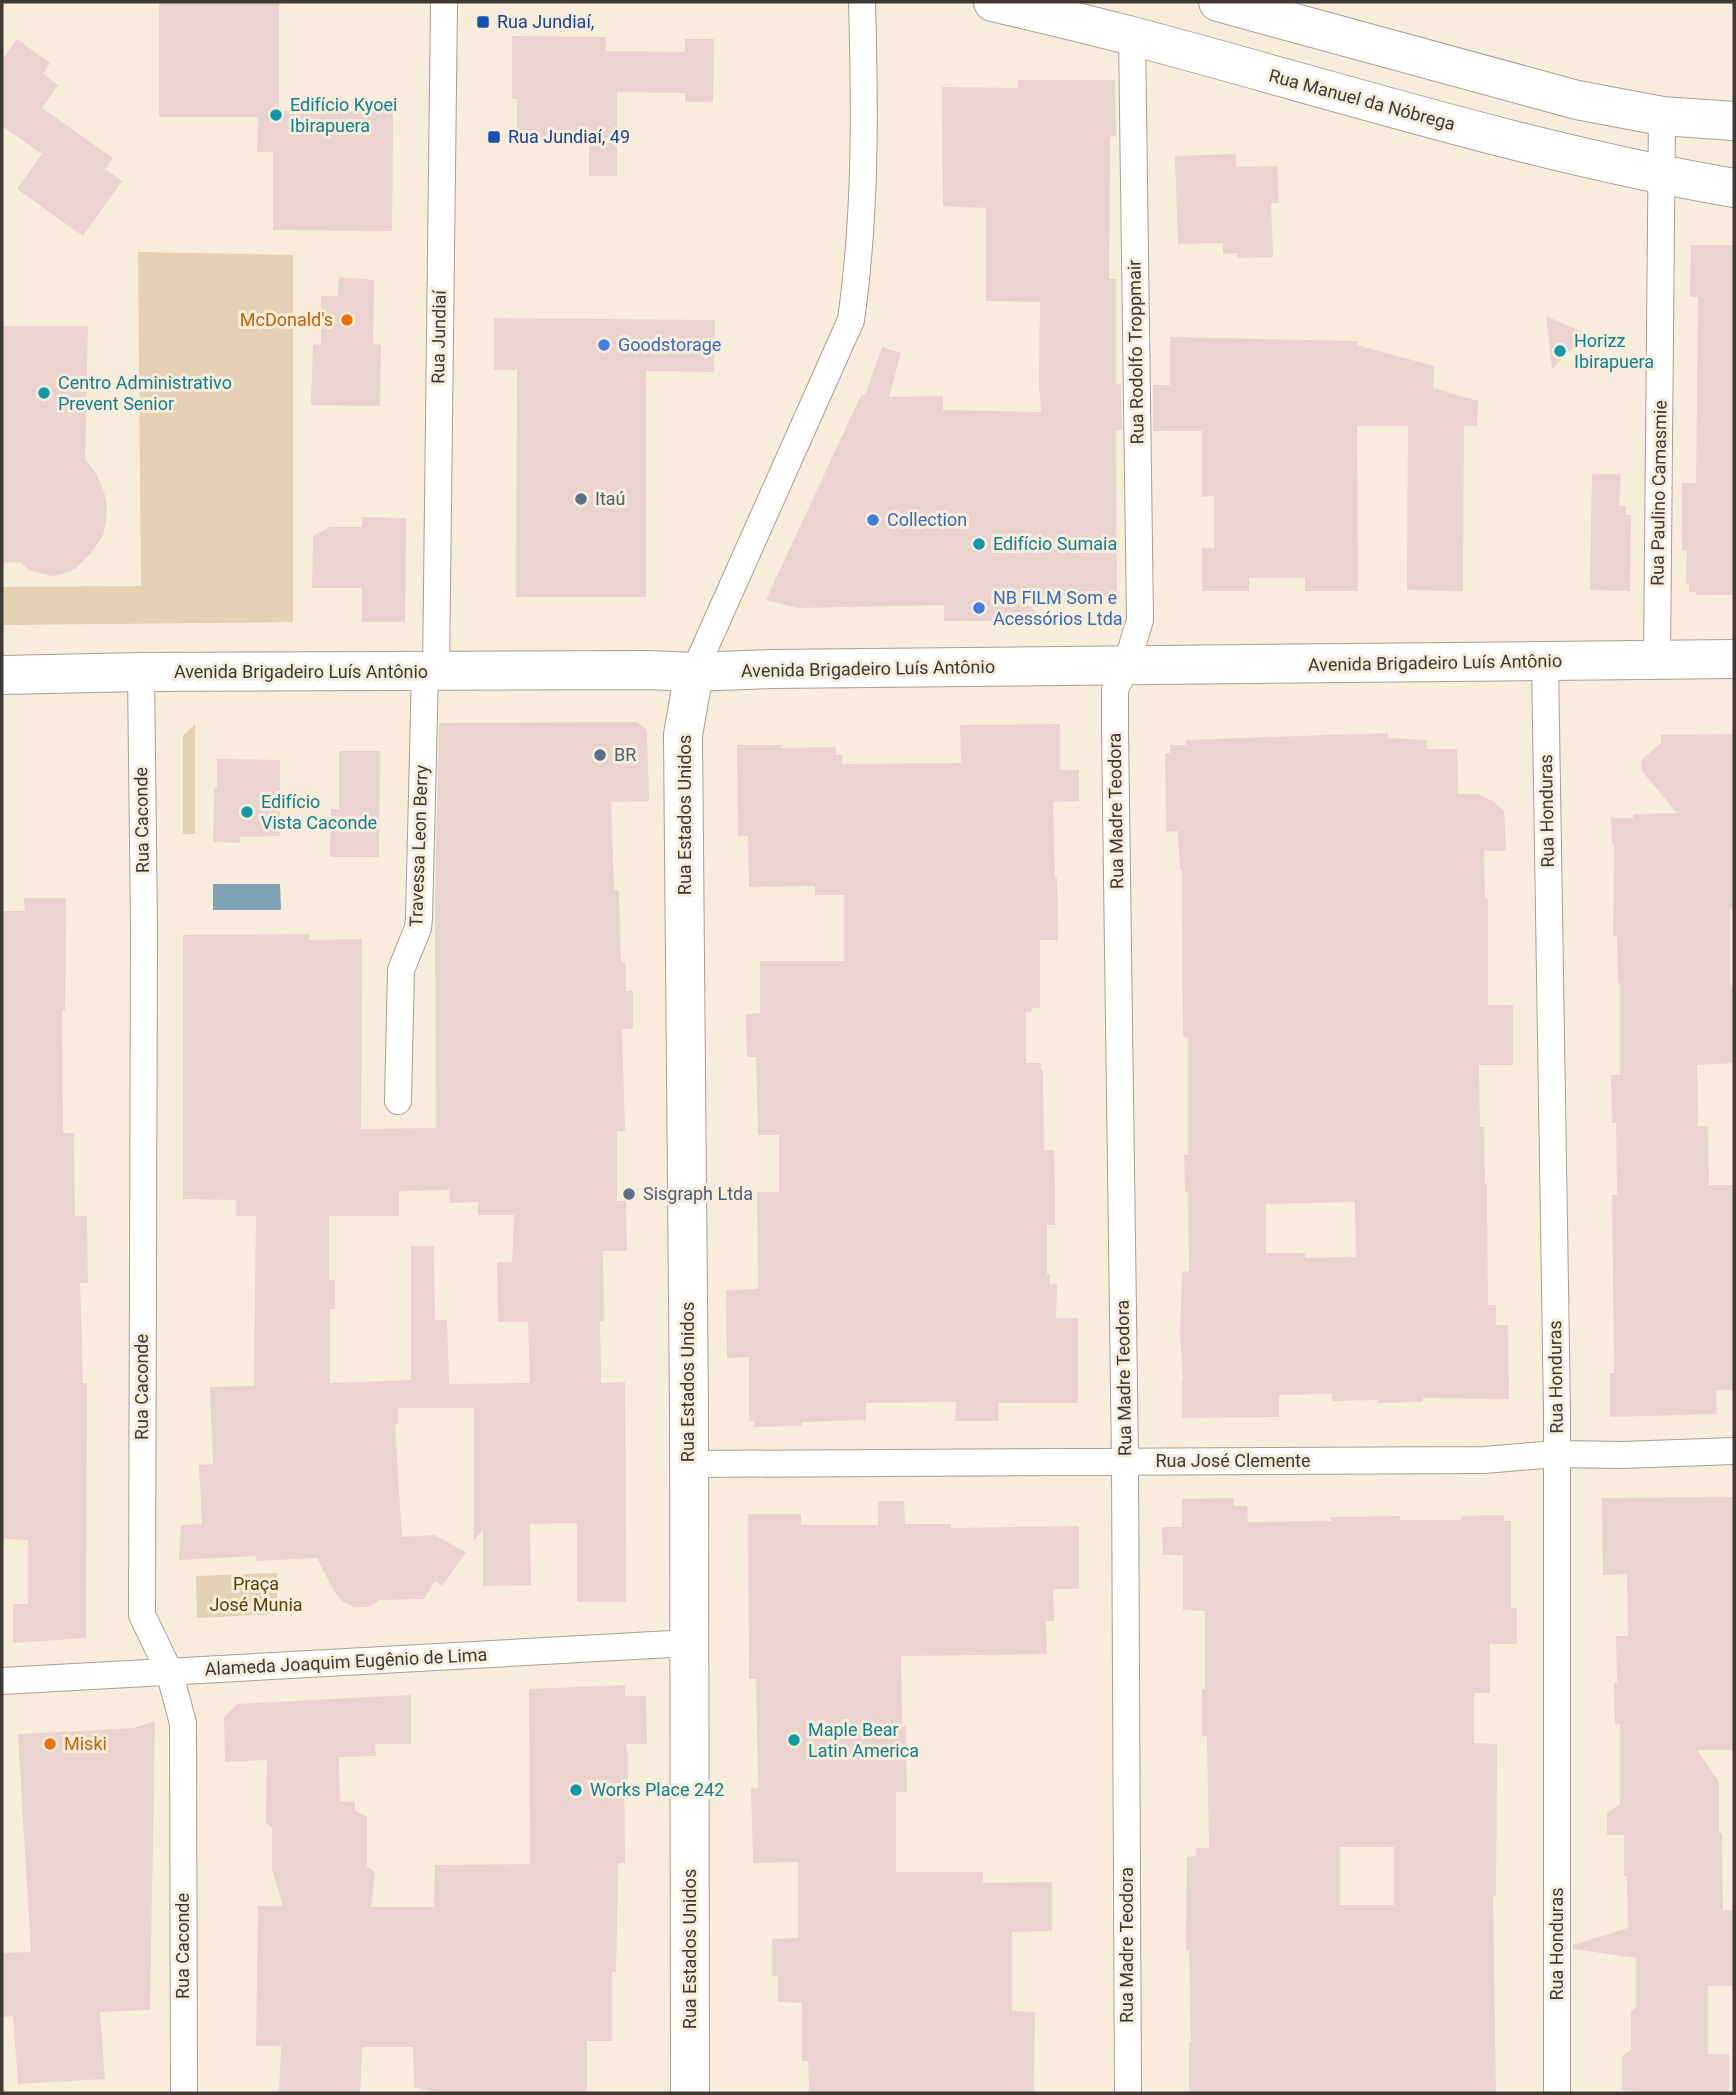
<svg xmlns="http://www.w3.org/2000/svg" width="1736" height="2095" font-family="Roboto,sans-serif">
	<style>
		.green { fill: #e4d0b2 }
		.water { fill: #80a3b7 }
		.building { fill: #ead3cf; fill-rule: evenodd }
		.lines { fill: none; stroke-linecap: round; stroke-linejoin: round }
		.street-casing { stroke: #a99e8f; stroke-width: 28 }
		.secondary-casing { stroke: #a99e8f; stroke-width: 40 }
		.street { stroke: #fff; stroke-width: 26 }
		.secondary { stroke: #fff; stroke-width: 38 }
		.transit-dot { fill: #1a4fb4; stroke: #f8ecdb; stroke-width: 2.5 }
		.culture-dot { fill: #0f9aa8; stroke: #f8ecdb; stroke-width: 2.5 }
		.food-dot { fill: #e8710a; stroke: #f8ecdb; stroke-width: 2.5 }
		.shop-dot { fill: #3f7fe0; stroke: #f8ecdb; stroke-width: 2.5 }
		.service-dot { fill: #5c6f8a; stroke: #f8ecdb; stroke-width: 2.5 }
		.labels { text-anchor: middle; stroke-width: 6; stroke-linejoin: round; paint-order: stroke }
		.transit-label { font-size: 18px; fill: #164399; stroke: #f8ecdb; text-anchor: start }
		.street-label { font-size: 18px; fill: #3e3933; stroke: #f8ecdb }
		.culture-label { font-size: 18px; fill: #0d838f; stroke: #f8ecdb; text-anchor: start }
		.food-label { font-size: 18px; fill: #c56008; stroke: #f8ecdb; text-anchor: end }
		.shop-label { font-size: 18px; fill: #366cbe; stroke: #f8ecdb; text-anchor: start }
		.service-label { font-size: 18px; fill: #4e5e75; stroke: #f8ecdb; text-anchor: start }
		.park-label { font-size: 18px; fill: #5c3f05; stroke: #f8ecdb }
	</style>
	<rect width="100%" height="100%" fill="#f8ecdb"/>
	<path class="green" d="M 138,252 L 293,255 L 293,622 L 2,625 L 2,587 L 141,586 Z
		M 195,724 L 195,834 L 183,834 L 183,736 Z
		M 277,1573 L 277,1614 L 197,1618 L 196,1576 Z"/>
	<path class="water" d="M 213,884 L 280,884 L 281,910 L 213,910 Z"/>
	<path class="building" d="M 159,2 L 279,2 L 279,111 L 393,112 L 392,231 L 273,230 L 273,152 L 257,152 L 258,117 L 159,117 Z
		M 512,36 L 606,37 L 606,51 L 685,52 L 685,39 L 714,39 L 713,102 L 685,102 L 685,93 L 617,92 L 617,176 L 589,176 L 589,141 L 517,141 L 517,99 L 512,99 Z
		M 17,39 L 50,63 L 43,74 L 58,85 L 42,108 L 113,158 L 105,169 L 122,181 L 83,236 L 17,189 L 42,154 L 2,126 L 2,60 Z
		M 1018,80 L 1115,80 L 1116,136 L 1110,137 L 1109,279 L 1116,279 L 1116,384 L 1121,384 L 1122,430 L 1116,430 L 1117,596 L 1019,596 L 1046,621 L 944,621 L 944,605 L 798,608 L 766,600 L 861,395 L 865,395 L 882,347 L 901,353 L 889,397 L 943,396 L 943,410 L 1041,412 L 1039,384 L 1040,302 L 986,301 L 986,208 L 943,206 L 942,87 L 1018,88 Z
		M 1236,154 L 1236,167 L 1277,166 L 1279,203 L 1271,203 L 1273,257 L 1237,258 L 1237,253 L 1223,254 L 1223,243 L 1178,244 L 1175,156 Z
		M 1691,245 L 1733,245 L 1734,250 L 1734,591 L 1732,591 L 1732,595 L 1696,595 L 1696,592 L 1689,592 L 1689,584 L 1686,584 L 1687,550 L 1682,550 L 1682,483 L 1696,483 L 1698,297 L 1690,297 Z
		M 339,277 L 374,280 L 373,344 L 381,345 L 380,406 L 311,405 L 313,344 L 321,345 L 321,296 L 338,296 Z
		M 1546,316 L 1587,334 L 1552,369 Z
		M 494,318 L 715,320 L 714,372 L 646,371 L 646,597 L 516,597 L 517,370 L 494,370 Z
		M 2,326 L 88,326 L 85,459 L 96,473 L 104,492 L 107,504 L 106,522 L 103,536 L 91,553 L 75,569 L 62,574 L 52,576 L 28,570 L 21,562 L 2,563 Z
		M 1170,337 L 1357,341 L 1357,345 L 1434,366 L 1433,388 L 1478,401 L 1477,426 L 1464,426 L 1463,591 L 1407,590 L 1408,426 L 1357,426 L 1358,591 L 1305,591 L 1305,578 L 1249,578 L 1249,591 L 1202,591 L 1202,548 L 1214,548 L 1214,496 L 1202,497 L 1202,431 L 1153,431 L 1153,385 L 1170,385 Z
		M 1592,474 L 1621,474 L 1619,506 L 1626,506 L 1626,515 L 1631,515 L 1630,591 L 1590,590 Z
		M 362,517 L 406,518 L 405,622 L 362,622 L 362,588 L 312,588 L 313,536 L 330,527 L 362,527 Z
		M 637,722 L 647,730 L 649,801 L 611,802 L 614,890 L 619,890 L 621,962 L 625,962 L 626,991 L 633,991 L 633,1029 L 622,1029 L 625,1131 L 617,1131 L 617,1201 L 626,1201 L 627,1251 L 603,1251 L 604,1321 L 600,1321 L 601,1383 L 625,1382 L 626,1602 L 577,1602 L 577,1523 L 530,1524 L 531,1585 L 483,1586 L 483,1529 L 474,1541 L 474,1408 L 398,1408 L 398,1424 L 395,1425 L 402,1537 L 434,1535 L 466,1552 L 442,1586 L 435,1581 L 424,1599 L 380,1600 L 368,1607 L 354,1607 L 343,1602 L 334,1591 L 317,1558 L 256,1561 L 256,1556 L 179,1560 L 181,1525 L 202,1524 L 199,1465 L 213,1464 L 210,1387 L 254,1386 L 256,1216 L 236,1216 L 236,1200 L 183,1199 L 183,935 L 309,934 L 309,940 L 362,939 L 361,1129 L 436,1128 L 435,900 L 439,723 ZM 449,1190 L 450,1203 L 478,1202 L 478,1215 L 514,1215 L 512,1262 L 497,1262 L 498,1322 L 528,1322 L 530,1383 L 449,1384 L 447,1320 L 435,1320 L 434,1246 L 411,1246 L 411,1380 L 330,1383 L 330,1309 L 335,1309 L 335,1280 L 329,1280 L 329,1216 L 399,1216 L 399,1191 Z
		M 1060,724 L 1060,770 L 1079,770 L 1079,801 L 1053,802 L 1055,878 L 1057,878 L 1058,940 L 1040,940 L 1040,1008 L 1031,1008 L 1032,1012 L 1026,1012 L 1026,1063 L 1041,1063 L 1041,1070 L 1043,1070 L 1044,1150 L 1054,1150 L 1055,1191 L 1055,1225 L 1047,1225 L 1047,1274 L 1050,1274 L 1050,1284 L 1057,1284 L 1056,1318 L 1078,1318 L 1078,1403 L 998,1403 L 999,1421 L 955,1421 L 956,1402 L 866,1403 L 866,1420 L 801,1422 L 802,1426 L 754,1427 L 754,1421 L 749,1421 L 749,1357 L 727,1358 L 726,1290 L 758,1289 L 757,1192 L 779,1192 L 779,1135 L 758,1135 L 756,1057 L 747,1057 L 746,1014 L 760,1013 L 760,961 L 844,961 L 844,895 L 815,895 L 815,886 L 749,887 L 748,836 L 738,836 L 737,745 L 781,745 L 781,748 L 836,747 L 836,755 L 843,755 L 842,764 L 961,763 L 960,725 Z
		M 1388,733 L 1388,738 L 1427,740 L 1427,749 L 1457,749 L 1458,794 L 1479,794 L 1494,802 L 1504,811 L 1506,851 L 1484,851 L 1485,899 L 1488,899 L 1488,1005 L 1513,1005 L 1513,1065 L 1479,1065 L 1480,1127 L 1484,1127 L 1485,1184 L 1487,1184 L 1488,1305 L 1496,1305 L 1496,1325 L 1508,1325 L 1509,1399 L 1423,1398 L 1423,1402 L 1378,1403 L 1378,1400 L 1332,1401 L 1332,1394 L 1279,1395 L 1279,1417 L 1182,1418 L 1182,1380 L 1183,1380 L 1180,1335 L 1182,1272 L 1189,1271 L 1188,1192 L 1185,1192 L 1184,1155 L 1188,1155 L 1188,1038 L 1183,1037 L 1182,870 L 1180,870 L 1178,831 L 1166,832 L 1165,753 L 1170,753 L 1170,745 L 1186,745 L 1186,740 ZM 1355,1202 L 1356,1257 L 1305,1258 L 1305,1253 L 1266,1253 L 1266,1204 Z
		M 1734,734 L 1734,909 L 1730,909 L 1730,985 L 1734,985 L 1734,1063 L 1697,1065 L 1698,1126 L 1708,1126 L 1709,1185 L 1734,1185 L 1734,1390 L 1716,1390 L 1717,1414 L 1610,1417 L 1610,1373 L 1614,1373 L 1612,1195 L 1617,1195 L 1616,1123 L 1612,1123 L 1611,1075 L 1620,1075 L 1620,983 L 1618,983 L 1617,936 L 1613,936 L 1614,845 L 1612,845 L 1611,818 L 1633,818 L 1633,814 L 1677,813 L 1642,771 L 1641,760 L 1661,743 L 1661,735 Z
		M 339,751 L 380,751 L 379,857 L 330,857 L 331,809 L 339,809 Z
		M 217,759 L 280,760 L 280,836 L 240,837 L 240,843 L 213,842 L 214,787 L 217,788 Z
		M 24,898 L 66,898 L 65,1011 L 62,1011 L 63,1133 L 74,1133 L 75,1216 L 87,1216 L 88,1283 L 80,1283 L 83,1383 L 87,1383 L 86,1638 L 13,1643 L 13,1604 L 28,1604 L 28,1540 L 2,1539 L 2,911 L 25,911 Z
		M 1734,1497 L 1734,1750 L 1697,1750 L 1719,1782 L 1719,1833 L 1722,1833 L 1723,1910 L 1734,1910 L 1734,1986 L 1708,1986 L 1708,2054 L 1729,2054 L 1729,2093 L 1636,2093 L 1635,2091 L 1622,2090 L 1622,2056 L 1631,2050 L 1631,2011 L 1636,2008 L 1636,1958 L 1573,1949 L 1573,1945 L 1628,1928 L 1627,1876 L 1624,1876 L 1624,1835 L 1607,1835 L 1607,1813 L 1620,1804 L 1620,1724 L 1615,1725 L 1614,1683 L 1617,1683 L 1616,1636 L 1628,1636 L 1627,1574 L 1603,1575 L 1602,1498 Z
		M 1234,1498 L 1234,1506 L 1247,1506 L 1248,1522 L 1331,1521 L 1331,1517 L 1400,1516 L 1400,1520 L 1461,1520 L 1462,1516 L 1504,1515 L 1504,1521 L 1511,1521 L 1511,1608 L 1517,1608 L 1517,1644 L 1490,1644 L 1490,1693 L 1474,1693 L 1474,1743 L 1497,1744 L 1496,1896 L 1493,1896 L 1496,2093 L 1189,2093 L 1189,2042 L 1191,2042 L 1189,1950 L 1186,1950 L 1187,1857 L 1196,1856 L 1196,1848 L 1209,1848 L 1207,1736 L 1202,1736 L 1202,1689 L 1205,1689 L 1205,1611 L 1183,1610 L 1183,1555 L 1163,1555 L 1162,1527 L 1182,1527 L 1182,1499 ZM 1340,1847 L 1394,1847 L 1394,1905 L 1340,1905 Z
		M 878,1501 L 904,1501 L 905,1524 L 951,1524 L 951,1528 L 1079,1526 L 1079,1589 L 1053,1589 L 1054,1621 L 1046,1621 L 1047,1654 L 901,1656 L 902,1727 L 906,1726 L 907,1792 L 896,1792 L 896,1872 L 983,1872 L 983,1883 L 1052,1882 L 1052,1931 L 1012,1932 L 1012,2011 L 1035,2012 L 1034,2093 L 809,2093 L 808,2061 L 802,2061 L 802,2003 L 778,2002 L 778,1976 L 772,1976 L 772,1939 L 798,1938 L 798,1862 L 753,1863 L 751,1788 L 758,1788 L 756,1679 L 749,1679 L 748,1514 L 801,1514 L 801,1525 L 878,1525 Z
		M 625,1685 L 625,1696 L 646,1696 L 647,1744 L 626,1744 L 628,1756 L 628,1779 L 624,1779 L 625,1863 L 618,1863 L 616,1972 L 612,1972 L 612,2041 L 587,2041 L 587,2093 L 433,2093 L 433,2091 L 414,2088 L 413,2047 L 362,2047 L 360,2093 L 279,2093 L 281,2046 L 256,2046 L 258,1906 L 283,1906 L 272,1869 L 272,1828 L 266,1822 L 267,1760 L 225,1762 L 224,1717 L 237,1704 L 411,1695 L 411,1744 L 375,1744 L 376,1756 L 339,1757 L 340,1801 L 355,1802 L 355,1811 L 367,1817 L 367,1866 L 375,1872 L 371,1907 L 434,1907 L 435,1865 L 530,1864 L 529,1689 Z
		M 155,1721 L 150,2010 L 100,2012 L 105,2079 L 18,2084 L 13,2016 L 2,2017 L 2,1953 L 31,1952 L 18,1734 L 134,1728 Z"/>
	<g class="lines">
		<g class="street-casing">
			<path id="street" d="M 1657,659 L 1662,116
				M 1545,662 L 1557,1412 L 1557,2093
				M 141,672 L 144,927 L 142,1615 L 169,1671 L 183,1723 L 184,2093
				M 436,672 L 444,2
				M 694,672 L 851,320 C 866,214 865,108 862,2
				M 398,1101 L 401,970 L 418,928 L 419,918 L 425,671
				M 689,1464 L 1484,1460 L 1556,1454 L 1622,1455 L 1734,1451
				M 2,1681 L 689,1643
				M 1128,2093 L 1125,1461 L 1115,729 L 1115,690 L 1126,666 L 1140,620 L 1132,36"/>
		</g>
		<g class="secondary-casing">
			<path id="secondary" d="M 993,2 C 1039,13 1086,24 1132,36 C 1332,89 1530,153 1734,188
				M 1218,2 L 1577,100 L 1662,116 L 1734,121
				M 2,675 L 141,672 L 648,670 L 694,672 L 772,669 L 1734,659
				M 690,2093 L 689,1411 L 683,735 L 694,672"/>
		</g>
		<use href="#street" class="street"/>
		<use href="#secondary" class="secondary"/>
	</g>
	<g class="transit-dot">
		<rect x="476" y="15" width="14" height="14" rx="3.5"/>
		<rect x="487" y="130" width="14" height="14" rx="3.5"/>
	</g>
	<g class="culture-dot">
		<circle cx="276" cy="115" r="7"/>
		<circle cx="1560" cy="351" r="7"/>
		<circle cx="44" cy="393" r="7"/>
		<circle cx="979" cy="544" r="7"/>
		<circle cx="247" cy="812" r="7"/>
		<circle cx="794" cy="1740" r="7"/>
		<circle cx="576" cy="1790" r="7"/>
	</g>
	<g class="food-dot">
		<circle cx="347" cy="320" r="7"/>
		<circle cx="50" cy="1744" r="7"/>
	</g>
	<g class="shop-dot">
		<circle cx="604" cy="345" r="7"/>
		<circle cx="873" cy="520" r="7"/>
		<circle cx="979" cy="608" r="7"/>
	</g>
	<g class="service-dot">
		<circle cx="581" cy="499" r="7"/>
		<circle cx="600" cy="755" r="7"/>
		<circle cx="629" cy="1194" r="7"/>
	</g>
	<g class="labels">
		<g class="transit-label">
			<text x="497" y="28">Rua Jundiaí,</text>
			<text x="508" y="143">Rua Jundiaí, 49</text>
		</g>
		<g class="street-label">
			<text transform="translate(1362 100) rotate(15)" y="6">Rua Manuel da Nóbrega</text>
			<text transform="translate(439 337) rotate(-89)" y="6">Rua Jundiaí</text>
			<text transform="translate(1136 352) rotate(-91)" y="6">Rua Rodolfo Troppmair</text>
			<text transform="translate(1659 493) rotate(-89)" y="6">Rua Paulino Camasmie</text>
			<text transform="translate(1435 663) rotate(-1)" y="6">Avenida Brigadeiro Luís Antônio</text>
			<text transform="translate(868 669) rotate(-1)" y="6">Avenida Brigadeiro Luís Antônio</text>
			<text x="301" y="678">Avenida Brigadeiro Luís Antônio</text>
			<text transform="translate(1116 811) rotate(-91)" y="6">Rua Madre Teodora</text>
			<text transform="translate(1547 811) rotate(-91)" y="6">Rua Honduras</text>
			<text transform="translate(685 815) rotate(-90)" y="6">Rua Estados Unidos</text>
			<text transform="translate(142 820) rotate(-91)" y="6">Rua Caconde</text>
			<text transform="translate(419 846) rotate(-88)" y="6">Travessa Leon Berry</text>
			<text transform="translate(1556 1377) rotate(-91)" y="6">Rua Honduras</text>
			<text transform="translate(1124 1378) rotate(-91)" y="6">Rua Madre Teodora</text>
			<text transform="translate(688 1382) rotate(-90)" y="6">Rua Estados Unidos</text>
			<text transform="translate(142 1387) rotate(-90)" y="6">Rua Caconde</text>
			<text x="1233" y="1467">Rua José Clemente</text>
			<text transform="translate(346 1662) rotate(-3)" y="6">Alameda Joaquim Eugênio de Lima</text>
			<text transform="translate(1557 1944) rotate(-90)" y="6">Rua Honduras</text>
			<text transform="translate(1127 1945) rotate(-90)" y="6">Rua Madre Teodora</text>
			<text transform="translate(183 1946) rotate(-90)" y="6">Rua Caconde</text>
			<text transform="translate(690 1949) rotate(-90)" y="6">Rua Estados Unidos</text>
		</g>
		<g class="culture-label">
			<text x="290" y="111">Edifício Kyoei<tspan x="290" dy="21">Ibirapuera</tspan></text>
			<text x="1574" y="347">Horizz<tspan x="1574" dy="21">Ibirapuera</tspan></text>
			<text x="58" y="389">Centro Administrativo<tspan x="58" dy="21">Prevent Senior</tspan></text>
			<text x="993" y="550">Edifício Sumaia</text>
			<text x="261" y="808">Edifício<tspan x="261" dy="21">Vista Caconde</tspan></text>
			<text x="808" y="1736">Maple Bear<tspan x="808" dy="21">Latin America</tspan></text>
			<text x="590" y="1796">Works Place 242</text>
		</g>
		<g class="food-label">
			<text x="333" y="326">McDonald's</text>
			<text x="64" y="1750" text-anchor="start">Miski</text>
		</g>
		<g class="shop-label">
			<text x="618" y="351">Goodstorage</text>
			<text x="887" y="526">Collection</text>
			<text x="993" y="604">NB FILM Som e<tspan x="993" dy="21">Acessórios Ltda</tspan></text>
		</g>
		<g class="service-label">
			<text x="595" y="505">Itaú</text>
			<text x="614" y="761">BR</text>
			<text x="643" y="1200">Sisgraph Ltda</text>
		</g>
		<g class="park-label">
			<text x="256" y="1590">Praça<tspan x="256" dy="21">José Munia</tspan></text>
		</g>
	</g>
	<rect width="1736" height="2095" fill="none" stroke="#3e3933" stroke-width="7"/>
</svg>
